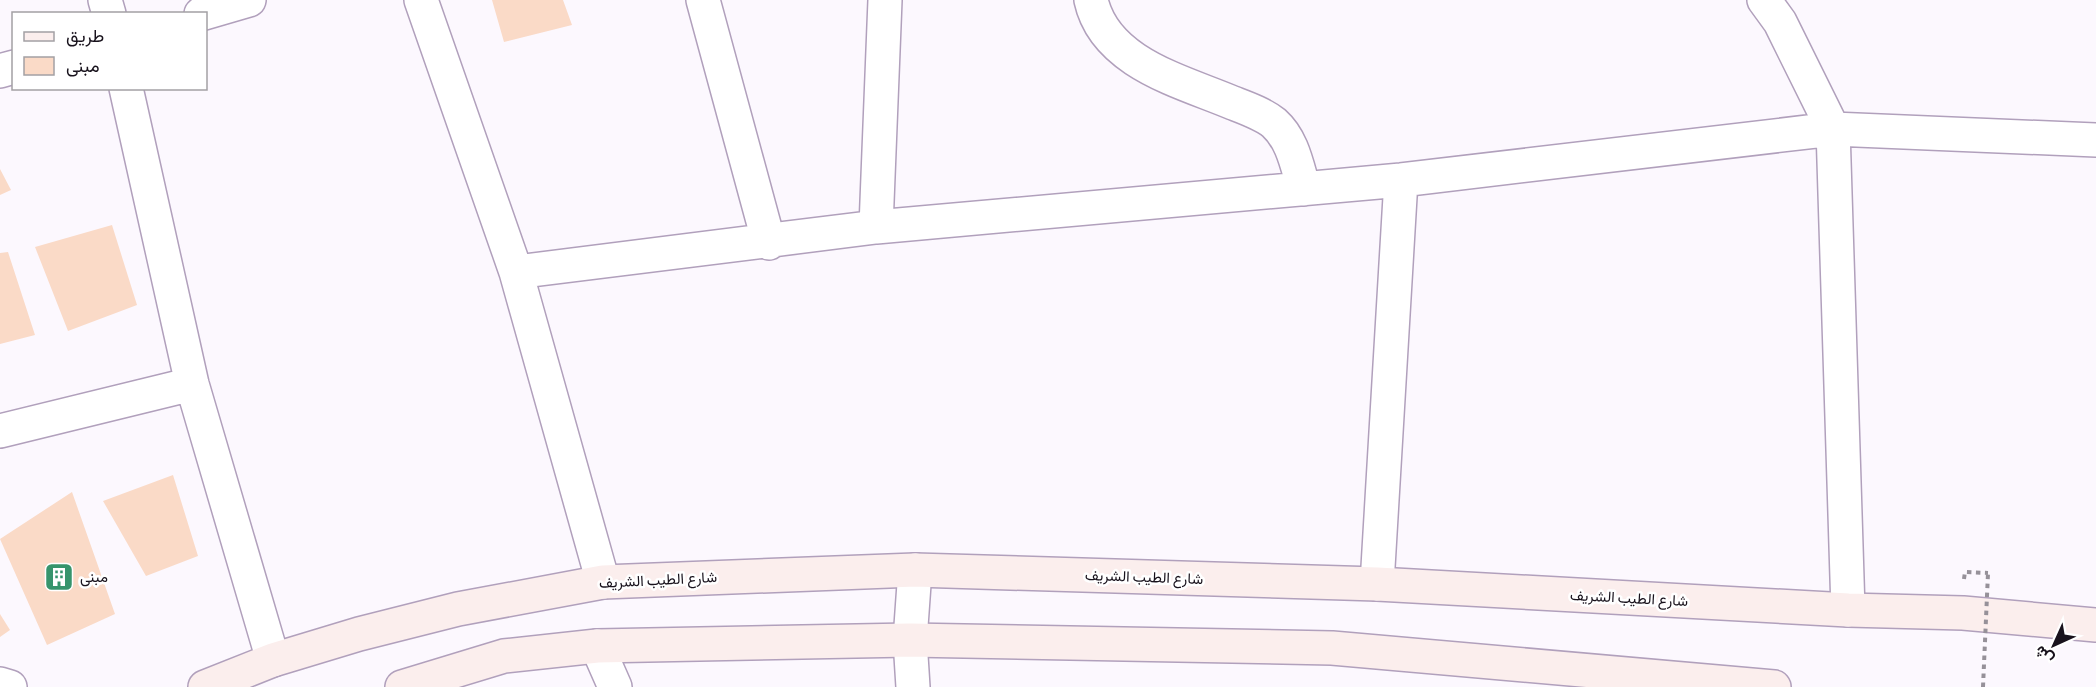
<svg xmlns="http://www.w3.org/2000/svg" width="2096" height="687" font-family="Literata,Vazirmatn,serif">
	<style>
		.building { fill: #fadac7 }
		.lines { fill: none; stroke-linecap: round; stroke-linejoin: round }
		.street-casing { stroke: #b1a0bc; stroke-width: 36 }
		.secondary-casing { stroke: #b1a0bc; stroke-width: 36 }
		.path { stroke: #969199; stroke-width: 4; stroke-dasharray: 4.5 4.5; stroke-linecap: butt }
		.street { stroke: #fff; stroke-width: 33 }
		.secondary { stroke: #fbeeed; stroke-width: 33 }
		.path-bridge { stroke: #969199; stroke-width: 4; stroke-dasharray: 4.5 4.5; stroke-linecap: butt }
		.labels { text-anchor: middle; stroke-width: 5; stroke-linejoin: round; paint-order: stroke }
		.poi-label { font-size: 15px; fill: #18121c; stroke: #fff; text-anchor: start }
		.street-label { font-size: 15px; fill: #18121c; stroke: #fff }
	</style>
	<rect width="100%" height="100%" fill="#fcf8fe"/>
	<path class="building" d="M 492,0 L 563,0 L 572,25 L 504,42 Z
		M 0,169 L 11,190 L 0,195 Z
		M 112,225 L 137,305 L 68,331 L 35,247 Z
		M 8,252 L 35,335 L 0,344 L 0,253 Z
		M 173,475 L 198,556 L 146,576 L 103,501 Z
		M 72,492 L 115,614 L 47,645 L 0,539 Z
		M 0,614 L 10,630 L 0,637 Z"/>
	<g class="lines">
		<g class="street-casing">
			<path id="street" d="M 105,0 L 109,14
				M 421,0 L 516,272 L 603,582
				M 703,0 L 769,243
				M 1091,0 C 1105,63 1181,81 1233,103 C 1246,108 1263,114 1274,123 C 1293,140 1297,166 1304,189
				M 1764,0 L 1780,22 L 1833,129 L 1848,610
				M 201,14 L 249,0
				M 0,71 L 14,67
				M 126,88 L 192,384 L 273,660
				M 876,227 L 885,0
				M 516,272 L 876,227 L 1401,180 L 1833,129 L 2096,140
				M 0,431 L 192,384
				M 1377,584 L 1401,180
				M 597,646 L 615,687
				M 0,684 L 10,687
				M 913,687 L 910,640 L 915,570"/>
		</g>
		<g class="secondary-casing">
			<path id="secondary" d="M 205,687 L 273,660 L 359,634 L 458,609 L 603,582 L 915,570 L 1377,584 L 1848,610 L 1963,613 L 2096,625
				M 402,687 L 504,656 L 597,646 L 910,640 L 1332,648 L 1774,687"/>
		</g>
		<path class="path" d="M 1964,579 L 1965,572 L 1988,573"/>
		<use href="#street" class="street"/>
		<use href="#secondary" class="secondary"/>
		<path class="path-bridge" d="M 1983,687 L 1988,573"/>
	</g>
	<defs>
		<g id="building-square" transform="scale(1.5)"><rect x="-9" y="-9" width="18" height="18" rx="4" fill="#36946c" stroke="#fff"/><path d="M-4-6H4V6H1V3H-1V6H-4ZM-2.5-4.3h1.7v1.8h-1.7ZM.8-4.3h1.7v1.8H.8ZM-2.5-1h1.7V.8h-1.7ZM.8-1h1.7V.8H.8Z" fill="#fff"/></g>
	</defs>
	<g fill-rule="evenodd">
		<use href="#building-square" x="59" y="577"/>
	</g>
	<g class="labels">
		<g class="poi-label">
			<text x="80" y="582">مبنى</text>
		</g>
		<g class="street-label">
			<text transform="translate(1144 577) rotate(2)" y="5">شارع الطيب الشريف</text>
			<text transform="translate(658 580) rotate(-3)" y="5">شارع الطيب الشريف</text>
			<text transform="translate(1629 598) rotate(3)" y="5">شارع الطيب الشريف</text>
		</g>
	</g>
	<rect x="12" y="12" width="195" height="78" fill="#ffffff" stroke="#a3a0a4" stroke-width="1.5"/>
	<rect x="24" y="32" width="30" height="9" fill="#fbeeed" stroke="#a3a0a4" stroke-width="1.5"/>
	<text x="66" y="42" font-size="18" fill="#18121c">طريق</text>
	<rect x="24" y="57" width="30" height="18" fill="#fadac7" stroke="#a3a0a4" stroke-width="1.5"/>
	<text x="66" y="72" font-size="18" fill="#18121c">مبنى</text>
	<g transform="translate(2054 645) rotate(225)" stroke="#ffffff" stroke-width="4.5" paint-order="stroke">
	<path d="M0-4.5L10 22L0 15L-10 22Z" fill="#18121c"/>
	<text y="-9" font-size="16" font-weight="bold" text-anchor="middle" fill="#18121c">ش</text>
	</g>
</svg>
